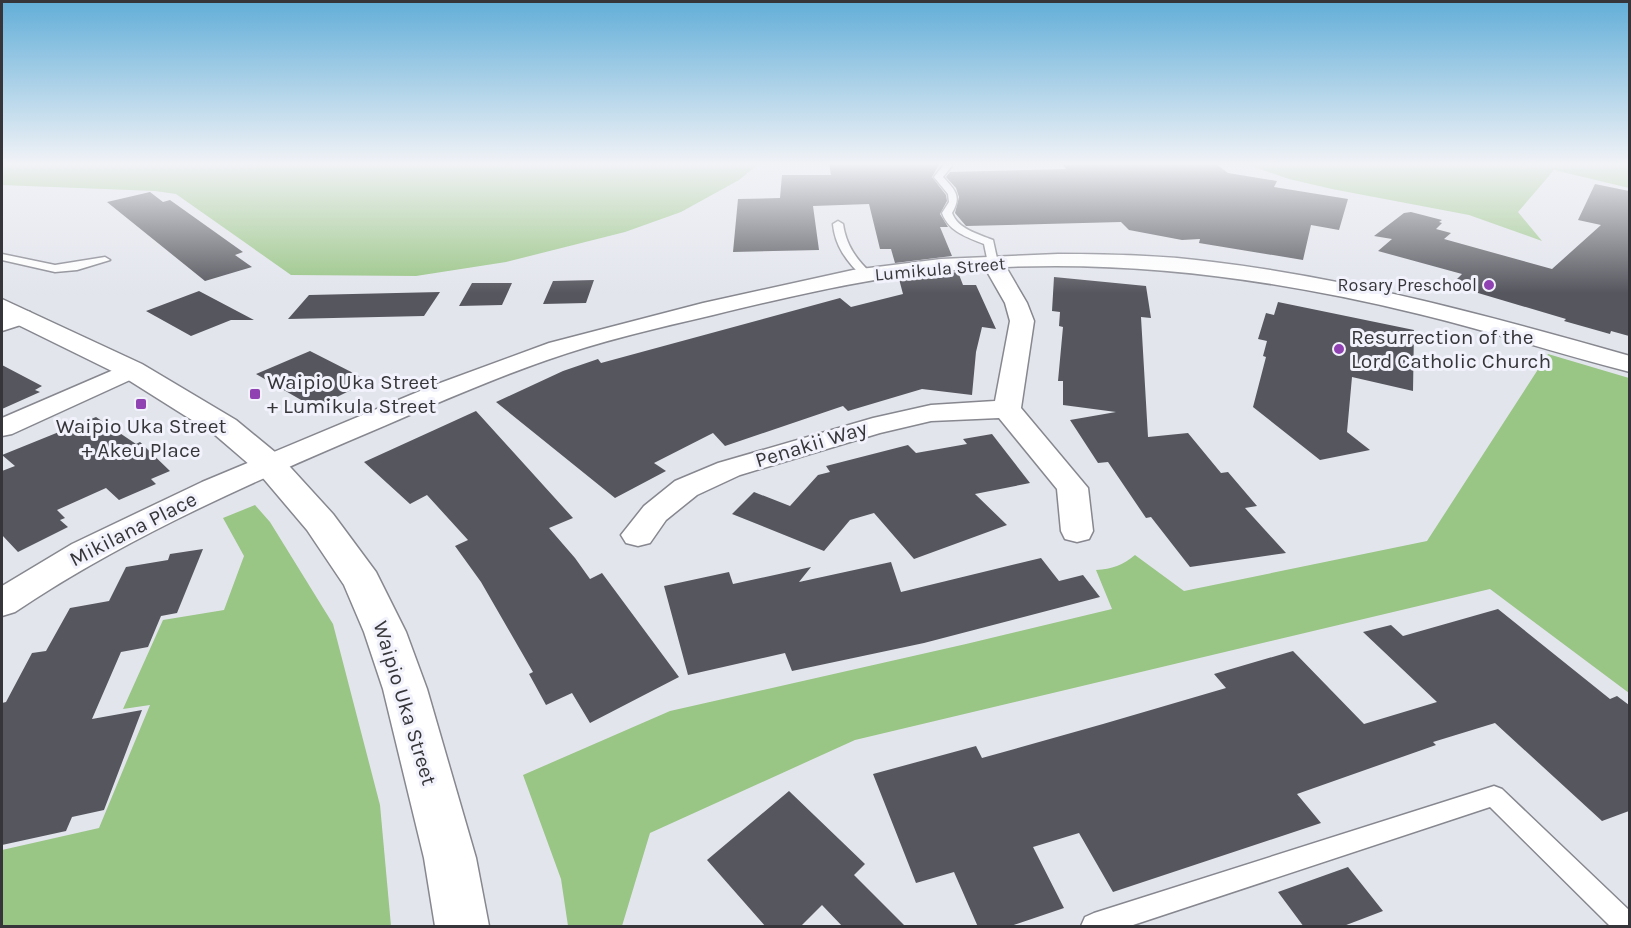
<svg xmlns="http://www.w3.org/2000/svg" width="1631" height="928" font-family="Karla,sans-serif">
	<style>
		.green { fill: #99c585 }
		.building { fill: #56575e }
		.lines { fill: none; stroke-linecap: round; stroke-linejoin: round }
		.lane-casing { stroke: #86878f; stroke-width: 3 }
		.street-casing { stroke: #86878f; stroke-width: 3 }
		.secondary-casing { stroke: #86878f; stroke-width: 3 }
		.lane { fill: #fff; fill-rule: evenodd }
		.street { fill: #fff; fill-rule: evenodd }
		.secondary { fill: #fff; fill-rule: evenodd }
		.poi-dot { fill: #9042b3; stroke: #f1f2fb; stroke-width: 2 }
		.labels { text-anchor: middle; stroke-width: 6; stroke-linejoin: round; paint-order: stroke }
		.far-street-label { font-size: 18px; fill: #36363a; stroke: #f1f2fb }
		.far-poi-label { font-size: 18px; fill: #36363a; stroke: #f1f2fb; text-anchor: end }
		.poi-label { font-size: 21px; fill: #36363a; stroke: #f1f2fb; text-anchor: start }
		.street-label { font-size: 21px; fill: #36363a; stroke: #f1f2fb }
	</style>
	<rect width="100%" height="100%" fill="#e3e5ed"/>
	<path class="green" d="M 2,163 L 760,163 L 739,180 L 681,212 L 625,232 L 506,262 L 416,276 L 291,275 L 176,194 L 155,191 L 2,185 Z
		M 1242,163 L 1629,163 L 1629,188 L 1554,170 L 1518,212 L 1542,241 L 1469,215 L 1332,189 L 1289,179 Z
		M 1548,354 L 1629,378 L 1629,693 L 1490,589 L 855,740 L 650,833 L 622,926 L 568,926 L 561,879 L 523,775 L 670,711 L 966,644 L 1112,609 L 1096,570 C 1112,569 1123,565 1135,555 L 1184,591 L 1427,541 Z
		M 255,505 L 270,522 L 333,624 L 380,805 L 391,926 L 2,926 L 2,850 L 99,828 L 150,705 L 123,709 L 163,620 L 224,610 L 244,556 L 223,518 Z"/>
	<path class="building" d="M 829,163 L 940,163 L 932,177 L 946,195 L 947,201 L 940,214 L 948,227 L 940,227 L 952,256 L 895,263 L 891,249 L 880,249 L 869,204 L 813,206 L 819,250 L 733,252 L 738,199 L 780,198 L 782,175 L 831,175 Z
		M 1061,163 L 1215,163 L 1228,173 L 1277,181 L 1274,187 L 1348,199 L 1339,230 L 1311,225 L 1303,260 L 1199,243 L 1200,239 L 1182,240 L 1129,230 L 1121,222 L 966,226 L 955,213 L 959,197 L 956,188 L 946,177 L 950,172 L 1066,169 Z
		M 1595,184 L 1629,191 L 1629,336 L 1611,331 L 1610,334 L 1564,321 L 1566,319 L 1468,290 L 1470,288 L 1453,283 L 1462,274 L 1378,251 L 1392,239 L 1374,236 L 1404,213 L 1411,212 L 1442,220 L 1439,222 L 1442,223 L 1436,229 L 1451,233 L 1444,239 L 1552,269 L 1601,225 L 1578,220 Z
		M 150,192 L 163,202 L 170,200 L 243,252 L 235,255 L 252,267 L 205,281 L 107,202 Z
		M 958,272 L 963,285 L 976,285 L 996,329 L 982,327 L 976,352 L 972,395 L 922,389 L 848,411 L 843,406 L 725,446 L 713,433 L 654,463 L 666,471 L 615,498 L 496,402 L 563,371 L 598,359 L 601,363 L 840,298 L 851,307 L 903,294 L 899,279 Z
		M 1054,277 L 1146,286 L 1151,318 L 1141,317 L 1148,437 L 1188,433 L 1221,473 L 1228,472 L 1257,506 L 1245,508 L 1286,553 L 1190,567 L 1151,517 L 1146,518 L 1108,462 L 1098,463 L 1070,420 L 1116,412 L 1063,405 L 1063,381 L 1058,381 L 1063,327 L 1059,326 L 1060,312 L 1052,311 Z
		M 594,280 L 586,303 L 543,304 L 553,281 Z
		M 472,283 L 512,283 L 502,305 L 459,306 Z
		M 199,291 L 254,320 L 231,320 L 191,336 L 146,311 Z
		M 440,292 L 424,316 L 288,319 L 309,295 Z
		M 1278,302 L 1414,330 L 1413,391 L 1352,377 L 1347,432 L 1370,450 L 1320,460 L 1253,407 L 1266,357 L 1263,356 L 1267,341 L 1258,339 L 1266,313 L 1274,315 Z
		M 310,351 L 369,381 L 315,408 L 256,374 Z
		M 2,365 L 42,386 L 35,390 L 40,392 L 2,409 Z
		M 476,411 L 573,518 L 549,528 L 575,558 L 590,579 L 602,573 L 679,677 L 590,723 L 572,693 L 546,705 L 529,674 L 533,672 L 481,582 L 455,546 L 468,540 L 427,495 L 410,504 L 364,462 Z
		M 96,417 L 136,444 L 140,442 L 170,471 L 151,479 L 156,484 L 119,500 L 106,488 L 57,510 L 65,518 L 60,520 L 68,527 L 18,552 L 2,535 L 2,471 L 15,466 L 2,455 Z
		M 992,434 L 1030,483 L 975,494 L 1007,525 L 914,559 L 874,513 L 850,520 L 824,551 L 732,514 L 754,492 L 790,506 L 818,475 L 830,472 L 826,466 L 908,445 L 916,453 L 967,444 L 963,439 Z
		M 203,549 L 177,613 L 161,616 L 148,647 L 121,652 L 92,719 L 142,710 L 104,810 L 72,817 L 66,831 L 2,845 L 2,703 L 6,702 L 32,653 L 46,651 L 70,608 L 109,601 L 126,567 L 168,560 L 170,554 Z
		M 1041,558 L 1059,581 L 1083,575 L 1100,597 L 924,643 L 792,671 L 785,653 L 688,675 L 664,586 L 729,572 L 733,584 L 811,567 L 799,582 L 891,562 L 901,592 Z
		M 1498,609 L 1610,699 L 1617,696 L 1629,705 L 1629,811 L 1602,821 L 1495,723 L 1433,742 L 1436,745 L 1297,794 L 1321,823 L 1113,892 L 1079,833 L 1033,847 L 1064,908 L 1008,927 L 978,927 L 954,872 L 916,883 L 873,774 L 976,746 L 982,758 L 1103,724 L 1226,688 L 1214,674 L 1293,651 L 1364,724 L 1437,702 L 1363,632 L 1391,625 L 1403,636 Z
		M 789,791 L 865,864 L 854,875 L 906,927 L 843,927 L 822,905 L 800,927 L 766,927 L 707,860 Z
		M 1348,867 L 1383,911 L 1341,927 L 1304,927 L 1278,892 Z"/>
	<g class="lines">
		<g class="lane-casing">
			<path id="lane" d="M 945,163 L 954,163 L 943,177 C 955,190 962,196 952,213 C 958,229 978,234 993,240 L 998,263 L 997,265 L 993,266 L 988,263 L 984,244 C 967,237 949,232 942,213 L 949,202 L 948,194 L 934,177 Z
				M 838,221 L 843,224 C 846,245 856,259 871,273 L 871,277 L 863,277 C 847,262 835,246 833,224 Z
				M 2,254 L 55,265 L 105,257 L 110,260 L 77,270 L 55,272 L 2,260 Z
				M 1494,786 L 1502,789 L 1630,911 L 1630,926 L 1610,926 L 1490,807 L 1130,926 L 1081,926 L 1085,917 L 1094,913 Z"/>
		</g>
		<g class="street-casing">
			<path id="street" d="M 1058,254 C 1110,254 1162,255 1213,262 C 1354,279 1493,317 1630,356 L 1630,372 C 1559,354 1490,331 1419,314 C 1284,281 1146,261 1006,267 L 1027,303 L 1034,321 L 1021,408 L 1088,488 L 1093,531 L 1089,539 L 1077,542 L 1065,539 L 1061,531 L 1057,489 L 999,418 L 931,421 L 880,433 L 740,475 L 697,495 L 666,520 L 650,543 L 638,546 L 626,543 L 621,535 L 644,506 L 675,481 L 718,463 L 873,418 L 931,405 L 995,401 L 1010,321 L 1005,303 L 985,268 C 893,272 803,293 713,315 C 657,328 601,341 547,360 C 478,384 411,415 344,443 C 230,492 118,543 15,612 L 2,616 L 2,586 L 72,544 L 202,482 L 432,386 L 549,343 L 703,303 L 853,270 L 941,259 Z
				M 22,310 L 30,312 L 34,317 L 30,322 L 2,331 L 2,316 Z
				M 132,362 L 141,365 L 145,370 L 141,375 L 12,434 L 2,436 L 2,418 Z"/>
		</g>
		<g class="secondary-casing">
			<path id="secondary" d="M 2,299 L 142,364 L 236,420 L 281,457 L 333,514 L 376,572 L 406,632 L 427,689 L 476,858 L 489,926 L 435,926 L 424,858 L 383,689 L 364,632 L 344,585 L 307,530 L 257,471 L 214,434 L 122,376 L 2,317 Z"/>
		</g>
		<use href="#lane" class="lane"/>
		<use href="#street" class="street"/>
		<use href="#secondary" class="secondary"/>
	</g>
	<linearGradient id="sky" x2="0" y2="1"><stop stop-color="#62aed8"/><stop offset="0.56" stop-color="#f2f3f7"/><stop offset="1" stop-color="#f2f3f7" stop-opacity="0"/></linearGradient>
	<rect width="1631" height="293" fill="url(#sky)"/>
	<g class="poi-dot">
		<circle cx="1489" cy="285" r="6"/>
		<circle cx="1339" cy="349" r="6"/>
		<rect x="249" y="388" width="12" height="12" rx="3"/>
		<rect x="135" y="398" width="12" height="12" rx="3"/>
	</g>
	<g class="labels">
		<g class="far-street-label">
			<text transform="translate(940 269) rotate(-5)" y="6">Lumikula Street</text>
		</g>
		<g class="far-poi-label">
			<text x="1477" y="291">Rosary Preschool</text>
		</g>
		<g class="poi-label">
			<text x="1351" y="344">Resurrection of the<tspan x="1351" dy="24">Lord Catholic Church</tspan></text>
			<text x="267" y="389">Waipio Uka Street<tspan x="267" dy="24">+ Lumikula Street</tspan></text>
			<text x="141" y="433" text-anchor="middle">Waipio Uka Street<tspan x="141" dy="24">+ Akeu Place</tspan></text>
		</g>
		<g class="street-label">
			<text transform="translate(811 444) rotate(-17)" y="7">Penakii Way</text>
			<text transform="translate(133 529) rotate(-27)" y="7">Mikilana Place</text>
			<text transform="translate(405 703) rotate(73)" y="7">Waipio Uka Street</text>
		</g>
	</g>
	<rect width="1631" height="928" fill="none" stroke="#36363a" stroke-width="6"/>
</svg>
